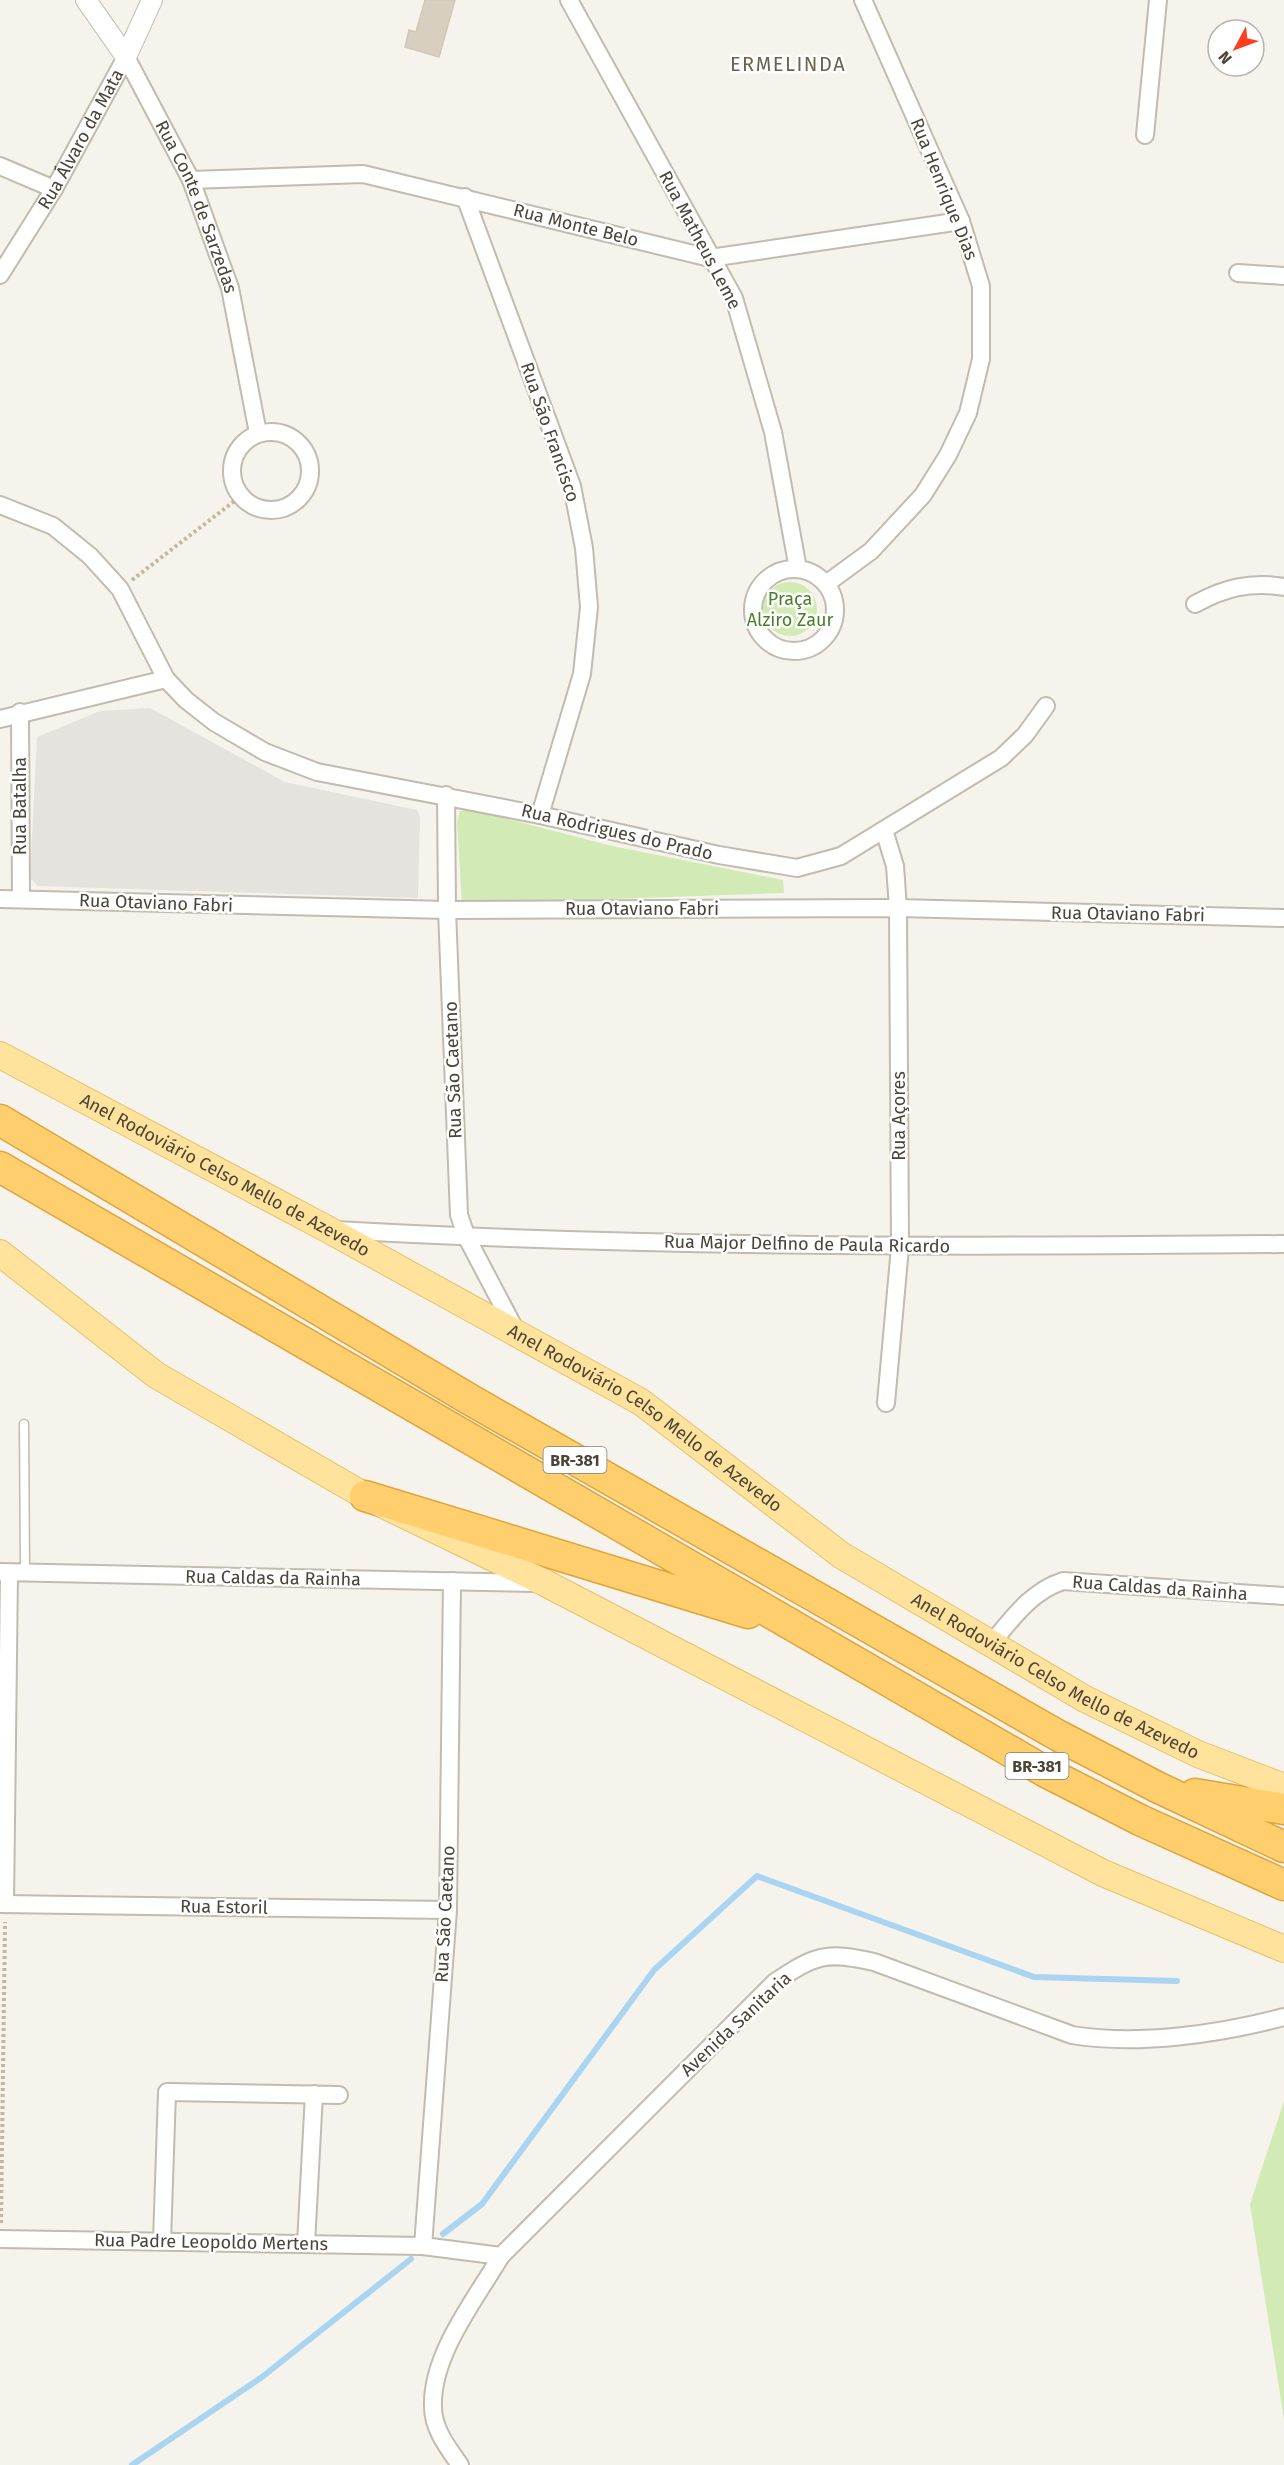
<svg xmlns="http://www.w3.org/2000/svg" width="1284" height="2465" font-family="'Fira Sans',sans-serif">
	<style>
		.industrial { fill: #e6e2dd }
		.green { fill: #d2eab5 }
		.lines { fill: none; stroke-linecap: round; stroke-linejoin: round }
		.stream { stroke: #a9d4f2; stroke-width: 6 }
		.building { fill: #d8cfc1; stroke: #d3c7b4; stroke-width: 1.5 }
		.service-casing { stroke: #c2bbae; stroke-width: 11 }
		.minor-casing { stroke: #c2bbae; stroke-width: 20 }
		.tertiary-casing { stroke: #c2bbae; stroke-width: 22 }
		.primary-casing { stroke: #e6c16a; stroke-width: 28 }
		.motorway-casing { stroke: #e0a43c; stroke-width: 33 }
		.path { stroke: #c4b79f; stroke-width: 4; stroke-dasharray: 3 3; stroke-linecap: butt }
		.service { stroke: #fff; stroke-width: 8 }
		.minor { stroke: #fff; stroke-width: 16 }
		.tertiary { stroke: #fff; stroke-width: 20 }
		.primary { stroke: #ffe39c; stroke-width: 26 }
		.motorway { stroke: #ffcf6e; stroke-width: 30 }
		.labels { text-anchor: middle; stroke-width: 5; stroke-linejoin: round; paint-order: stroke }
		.shield { fill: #fff; stroke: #817c74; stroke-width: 1.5 }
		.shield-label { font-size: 16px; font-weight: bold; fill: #4b4439 }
		.street-label { font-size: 18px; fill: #4b4439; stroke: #fff }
		.park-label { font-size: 18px; fill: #4a7f2a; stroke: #fff }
		.neighbourhood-label { font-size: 20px; letter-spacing: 1.5px; fill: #6e6250; stroke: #fff }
	</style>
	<rect width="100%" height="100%" fill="#f6f3ec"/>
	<path class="industrial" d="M 150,708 L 285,782 L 417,810 L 420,817 L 418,898 L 38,886 L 30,878 L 37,737 L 100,711 Z"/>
	<path class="green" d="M763 609a27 27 0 1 1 54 0a27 27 0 1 1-54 0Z
		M 460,811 L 477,811 L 612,846 L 783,880 L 784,893 L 462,904 L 457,822 Z
		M 1284,2101 L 1284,2419 L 1250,2204 Z"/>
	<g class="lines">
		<path class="stream" d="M 443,2234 L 482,2204 L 654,1970 L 757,1876 L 1034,1977 L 1177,1981
			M 132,2465 L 262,2377 L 411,2259"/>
	</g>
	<path class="building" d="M 425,0 L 455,0 L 439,57 L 405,47 L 409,30 L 416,32 Z"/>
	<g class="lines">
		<g class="service-casing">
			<path id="service" d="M 24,1424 L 25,1573"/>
		</g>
		<g class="minor-casing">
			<g id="minor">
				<path d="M 569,0 L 734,298 L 773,432 L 798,569"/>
				<path id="s1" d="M 126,57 L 191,180 L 230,288 L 258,433"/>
				<path d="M 1145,135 L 1158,0"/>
				<path d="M 0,166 L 54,189"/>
				<path d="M 191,180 L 363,174 L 710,258 L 961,221"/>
				<path d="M 465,197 L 572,486 L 584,548 L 589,607 L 582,674 L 540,815"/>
				<path d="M 1238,273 L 1284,276"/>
				<path id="s2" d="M 0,275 L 54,189 L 126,57"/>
				<circle cx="271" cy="471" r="39"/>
				<path d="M 0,505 L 53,526 L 90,556 L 120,589 L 166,679 L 186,700 L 214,722 L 265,752 L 317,772 L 540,815 L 719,855 L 797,868 L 841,856 L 1001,758 L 1025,735 L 1046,706"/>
				<circle cx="794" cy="610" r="41"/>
				<path d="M 826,584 L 871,551 L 923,495 L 948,455 L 968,413 L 981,359 L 981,286 L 961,221 L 863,0"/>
				<path d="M 1195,604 C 1224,588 1251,581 1284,587"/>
				<path d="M 20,712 L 21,899"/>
				<path d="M 0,719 L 166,679"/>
				<path d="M 446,795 L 447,910 L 459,1215 L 467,1238 L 516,1331"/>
				<path d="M 884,830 L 895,866 L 898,908 L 900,1247 L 886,1403"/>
				<path d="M 0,899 L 447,910 L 898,908 L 1284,918"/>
				<path d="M 336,1230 C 652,1248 968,1247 1284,1244"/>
				<path d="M 0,1572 L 536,1583"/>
				<path d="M 990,1645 C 1012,1619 1030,1592 1063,1581 L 1284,1596"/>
				<path d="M 0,1904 L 448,1910"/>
				<path d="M 5,1904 L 9,1573"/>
				<path d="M 0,2239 L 423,2246 L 501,2256 L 775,1982 C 815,1955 826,1951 874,1962 L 1072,2035 C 1138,2046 1220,2034 1284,2017"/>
				<path d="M 162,2241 L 167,2092 L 339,2095"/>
				<path d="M 306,2244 L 314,2094"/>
				<path d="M 423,2246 L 448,1910 L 452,1581"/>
				<path d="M 460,2465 C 448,2448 433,2429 433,2407 C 431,2355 475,2300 501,2256"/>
			</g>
		</g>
		<g class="tertiary-casing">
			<path id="tertiary" d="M 86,0 L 126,57
				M 126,57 L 152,0"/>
		</g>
		<g class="primary-casing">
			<g id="primary">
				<path id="s3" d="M 0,1055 L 329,1230 L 641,1402 L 841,1555 L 1085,1699 L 1198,1754 L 1284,1787"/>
				<path d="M 0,1253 L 156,1375 L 365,1496 L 545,1583 L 1103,1873 L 1284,1949"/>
			</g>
		</g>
		<g class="motorway-casing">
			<path id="motorway" d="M 0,1120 L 469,1399 L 1059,1736 L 1157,1787 L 1284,1847
				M 0,1167 L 1046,1772 L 1140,1820 L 1284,1885
				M 365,1496 L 748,1613
				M 1195,1794 L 1284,1809"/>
		</g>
		<path class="path" d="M 132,580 L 241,496
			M 1,2223 L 5,1922"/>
		<use href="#service" class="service"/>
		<use href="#minor" class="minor"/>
		<use href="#tertiary" class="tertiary"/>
		<use href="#primary" class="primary"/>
		<use href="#motorway" class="motorway"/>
	</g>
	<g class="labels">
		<g class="shield">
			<rect x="543.5" y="1447" width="63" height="26" rx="4.5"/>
			<rect x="1005.5" y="1753" width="63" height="26" rx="4.5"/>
		</g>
		<g class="shield-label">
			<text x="575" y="1466">BR-381</text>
			<text x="1037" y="1772">BR-381</text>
		</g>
		<g class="street-label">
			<text dy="6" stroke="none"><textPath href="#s2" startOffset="158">Rua Álvaro da Mata</textPath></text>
			<text transform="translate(944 189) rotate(68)" y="6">Rua Henrique Dias</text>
			<text dy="6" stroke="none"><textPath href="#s1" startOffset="166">Rua Conte de Sarzedas</textPath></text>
			<text transform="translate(576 225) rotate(14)" y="6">Rua Monte Belo</text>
			<text transform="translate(700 240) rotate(62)" y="6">Rua Matheus Leme</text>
			<text transform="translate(550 432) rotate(71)" y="6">Rua São Francisco</text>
			<text transform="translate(20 806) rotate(-90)" y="6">Rua Batalha</text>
			<text transform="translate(617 832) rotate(13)" y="6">Rua Rodrigues do Prado</text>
			<text transform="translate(156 903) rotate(2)" y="6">Rua Otaviano Fabri</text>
			<text x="642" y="915">Rua Otaviano Fabri</text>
			<text transform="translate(1128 914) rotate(1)" y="6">Rua Otaviano Fabri</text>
			<text transform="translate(453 1070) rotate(-92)" y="6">Rua São Caetano</text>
			<text transform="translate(899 1116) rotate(-90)" y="6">Rua Açores</text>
			<text dy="6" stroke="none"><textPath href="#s3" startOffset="255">Anel Rodoviário Celso Mello de Azevedo</textPath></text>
			<text transform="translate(807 1244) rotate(1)" y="6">Rua Major Delfino de Paula Ricardo</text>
			<text dy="6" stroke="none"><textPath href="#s3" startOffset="741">Anel Rodoviário Celso Mello de Azevedo</textPath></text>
			<text transform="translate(273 1578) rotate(1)" y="6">Rua Caldas da Rainha</text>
			<text transform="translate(1160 1588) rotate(4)" y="6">Rua Caldas da Rainha</text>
			<text dy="6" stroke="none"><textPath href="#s3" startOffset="1227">Anel Rodoviário Celso Mello de Azevedo</textPath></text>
			<text transform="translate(224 1907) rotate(1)" y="6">Rua Estoril</text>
			<text transform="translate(445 1914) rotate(-87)" y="6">Rua São Caetano</text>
			<text transform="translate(736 2024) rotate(-43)" y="6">Avenida Sanitaria</text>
			<text transform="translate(211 2242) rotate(1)" y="6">Rua Padre Leopoldo Mertens</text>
		</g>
		<g class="park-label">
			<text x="790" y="605">Praça<tspan x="790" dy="21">Alziro Zaur</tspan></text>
		</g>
		<g class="neighbourhood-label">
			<text x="788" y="71">ERMELINDA</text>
		</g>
	</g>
	<g transform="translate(1236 48) rotate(229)"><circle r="28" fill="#ffffff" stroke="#b7b4b0" stroke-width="1.5"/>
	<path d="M0-4.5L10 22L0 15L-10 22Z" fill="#fc3f1d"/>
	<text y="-9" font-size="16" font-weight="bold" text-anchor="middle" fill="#4b4439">N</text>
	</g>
</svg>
